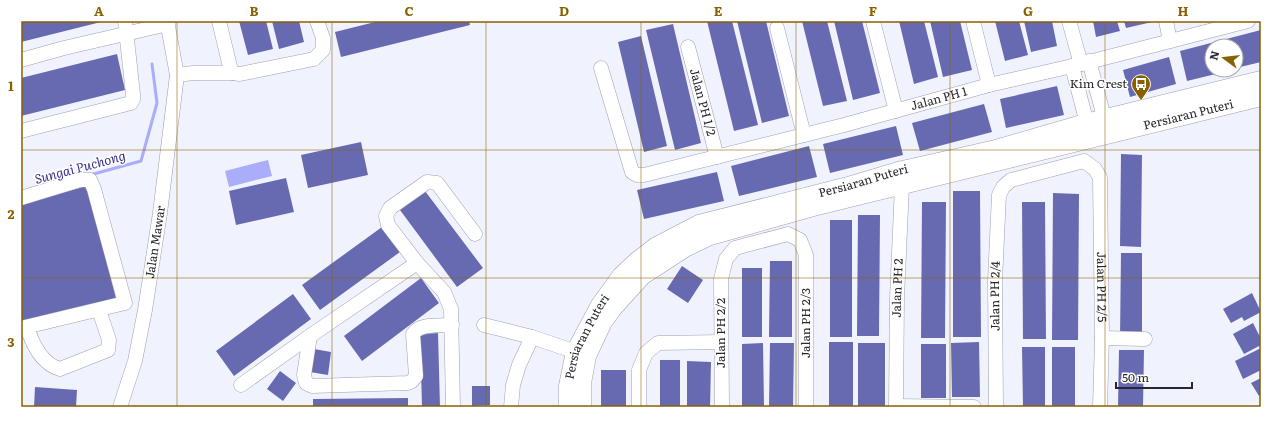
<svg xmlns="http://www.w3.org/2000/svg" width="1282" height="428" font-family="Literata,serif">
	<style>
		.water { fill: #a9adfa }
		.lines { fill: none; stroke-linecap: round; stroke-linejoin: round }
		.stream { stroke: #a9adfa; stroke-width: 3 }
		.building { fill: #686ab1 }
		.minor-casing { stroke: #9ea0ad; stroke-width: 15 }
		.major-casing { stroke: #9ea0ad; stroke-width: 19 }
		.minor { stroke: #fff; stroke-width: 14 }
		.major { stroke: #fff; stroke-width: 18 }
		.grid { fill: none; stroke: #886000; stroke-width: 1; stroke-opacity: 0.55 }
		.labels { text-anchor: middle; stroke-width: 3; stroke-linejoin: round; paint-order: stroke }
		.poi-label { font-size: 12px; fill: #27272d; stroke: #fff; text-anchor: end }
		.street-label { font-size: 12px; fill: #27272d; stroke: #fff }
		.water-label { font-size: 13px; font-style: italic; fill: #393389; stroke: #fff }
		.neatline { fill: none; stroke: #886000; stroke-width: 1.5 }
		.grid-label { font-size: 13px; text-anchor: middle; font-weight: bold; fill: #886000 }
	</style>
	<rect width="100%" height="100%" fill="#f0f2fd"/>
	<path class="water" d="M 268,160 L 272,176 L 229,187 L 225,171 Z"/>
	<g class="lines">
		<path class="stream" d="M 90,175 L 141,161 L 157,103 L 152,64"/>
	</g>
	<path class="building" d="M 21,21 L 101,21 L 101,22 L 21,42 Z
		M 239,21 L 266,21 L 273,49 L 248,55 Z
		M 272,21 L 299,21 L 304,42 L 279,49 Z
		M 379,21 L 469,21 L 470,25 L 341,57 L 335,32 Z
		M 707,21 L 732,21 L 758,125 L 734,131 Z
		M 737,21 L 766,21 L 789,116 L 762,123 Z
		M 802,21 L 827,21 L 847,101 L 823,106 Z
		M 834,21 L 862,21 L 880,93 L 853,100 Z
		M 899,21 L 924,21 L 938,77 L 914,84 Z
		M 930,21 L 960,21 L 972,70 L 943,77 Z
		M 995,21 L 1019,21 L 1028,55 L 1005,61 Z
		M 1024,21 L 1052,21 L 1057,46 L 1031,52 Z
		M 1093,21 L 1117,21 L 1120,31 L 1096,37 Z
		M 1124,21 L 1152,21 L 1152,22 L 1126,28 Z
		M 673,24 L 701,143 L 675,150 L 646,30 Z
		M 1261,30 L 1261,62 L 1236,68 L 1236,46 L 1212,46 L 1212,70 L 1228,71 L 1187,81 L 1180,51 Z
		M 641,36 L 667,146 L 644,152 L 618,42 Z
		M 117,54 L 125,90 L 21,116 L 21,78 Z
		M 1169,57 L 1176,84 L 1130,97 L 1123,70 Z
		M 1057,86 L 1064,115 L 1006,128 L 1000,99 Z
		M 984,104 L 992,132 L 920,151 L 912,123 Z
		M 896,126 L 903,155 L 830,173 L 823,144 Z
		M 361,142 L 368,175 L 308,188 L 301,155 Z
		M 809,146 L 817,177 L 739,196 L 731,166 Z
		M 1121,154 L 1142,155 L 1141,247 L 1120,246 Z
		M 717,172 L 724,201 L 644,219 L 637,190 Z
		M 286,178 L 294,212 L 236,225 L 229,191 Z
		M 87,186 L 116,298 L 21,323 L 21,204 Z
		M 425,191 L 483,268 L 457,287 L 400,210 Z
		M 953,191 L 980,191 L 981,337 L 953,337 Z
		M 1053,193 L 1079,194 L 1078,340 L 1052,340 Z
		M 922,202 L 946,202 L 945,338 L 921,338 Z
		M 1022,202 L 1045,202 L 1046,339 L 1023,339 Z
		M 858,215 L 880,215 L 879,336 L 857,336 Z
		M 830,220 L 852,220 L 852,337 L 830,337 Z
		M 382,227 L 400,252 L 320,310 L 302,285 Z
		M 1121,253 L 1142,253 L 1142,338 L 1120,338 Z
		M 770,261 L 792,261 L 792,337 L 769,337 Z
		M 682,266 L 703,280 L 688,303 L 667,289 Z
		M 742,268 L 762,268 L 762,337 L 742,337 Z
		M 421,278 L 439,303 L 362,361 L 344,336 Z
		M 1252,293 L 1261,312 L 1244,321 L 1242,317 L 1231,323 L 1223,309 Z
		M 293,294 L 311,319 L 234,376 L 216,351 Z
		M 1253,323 L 1261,339 L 1261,345 L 1244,354 L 1233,334 Z
		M 438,333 L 440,407 L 422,407 L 420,334 Z
		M 829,342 L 853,342 L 853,407 L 829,407 Z
		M 979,342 L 980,397 L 952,397 L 951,343 Z
		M 763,343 L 764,407 L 742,407 L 742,344 Z
		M 770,343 L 794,343 L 793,407 L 769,407 Z
		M 858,343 L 885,343 L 885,407 L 858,407 Z
		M 921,344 L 946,344 L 946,398 L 921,398 Z
		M 1022,347 L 1045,347 L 1045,407 L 1023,407 Z
		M 1052,347 L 1075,347 L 1075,407 L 1052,407 Z
		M 1261,348 L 1261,370 L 1243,379 L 1235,361 Z
		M 314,349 L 331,352 L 328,375 L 310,372 Z
		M 1119,350 L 1144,350 L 1143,407 L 1118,407 Z
		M 660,360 L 680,360 L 680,407 L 660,407 Z
		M 687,361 L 711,362 L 710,407 L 687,407 Z
		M 601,370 L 626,370 L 626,407 L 601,407 Z
		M 280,371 L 296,383 L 283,401 L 267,389 Z
		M 1261,378 L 1261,395 L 1259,396 L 1251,383 Z
		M 472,386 L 490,386 L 490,405 L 472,406 Z
		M 35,387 L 77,390 L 76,407 L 34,407 Z
		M 408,398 L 408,407 L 313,407 L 313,399 Z"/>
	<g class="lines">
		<g class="minor-casing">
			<g id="minor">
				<path d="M 219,21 L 231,71 L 233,73 L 240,74 L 314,59 L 323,50 L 323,38 L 317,21"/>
				<path d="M 873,21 L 896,111"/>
				<path d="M 973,21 L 989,85"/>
				<path d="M 1069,21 L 1081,64"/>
				<path d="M 1166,21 L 1170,41"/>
				<path d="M 777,28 L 804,135"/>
				<path id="s1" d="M 688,47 L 717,157"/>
				<path d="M 21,60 L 64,48 L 168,24"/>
				<path d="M 1089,61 L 1107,128"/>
				<path d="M 1072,66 L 1089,131"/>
				<path id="s2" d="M 601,68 L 632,172 L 637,175 L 644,175 L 844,125 L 989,85 L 1081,64 L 1248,21"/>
				<path d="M 177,75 L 193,73 L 233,73"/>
				<path d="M 21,131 L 131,103 L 133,99 L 133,94 L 125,21"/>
				<path d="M 21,198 L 80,180 L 90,180 L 94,189 L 125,303 L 21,328"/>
				<path d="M 484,325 L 532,337 L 585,355"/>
				<path d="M 27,327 C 32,343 42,364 60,369 L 108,350 L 109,340 L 99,310"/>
				<path d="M 310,336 L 304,375 L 306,383 L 312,386 L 408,383 L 412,381 L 416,376 L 413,334 C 420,323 441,326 452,325"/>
				<path d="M 1102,338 L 1145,339"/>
				<path d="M 241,385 L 310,336 L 417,263"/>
				<path d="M 896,406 L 974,407"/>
				<path id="s3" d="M 120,407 L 135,361 L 145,310 L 160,213 L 177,75 L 167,21"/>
				<path d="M 453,407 L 451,309 L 444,292 L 417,263 L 388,225 L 386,216 L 390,208 L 427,182 L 437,183 L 475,234"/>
				<path d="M 511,407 L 513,385 L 519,365 L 532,337"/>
				<path d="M 639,407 L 639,370 L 646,353 L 658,343 L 721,342"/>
				<path d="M 722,407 L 721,279 L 726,259 L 735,248 L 788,234 L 800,240 L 806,255 L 806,407"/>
				<path id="s4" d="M 896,407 L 897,298 L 902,185 L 900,177"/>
				<path id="s5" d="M 996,407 L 995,281 L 999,195 L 1003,187 L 1011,180 L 1084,161 L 1095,169 L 1100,178 L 1102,338 L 1100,407"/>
			</g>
		</g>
		<g class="major-casing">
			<g id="major">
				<path id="s6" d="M 568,407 L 568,386 L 575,352 L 600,305 L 621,276 L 637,261 L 655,247 L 699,224 L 848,186 L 898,171 L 996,149 L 1086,123 L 1261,80"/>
				<path id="s7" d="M 582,407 L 582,383 L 587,356 L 603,322 L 613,308 L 642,276 L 685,248 L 710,236 L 813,207 L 1261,97"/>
			</g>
		</g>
		<use href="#minor" class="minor"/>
		<use href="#major" class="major"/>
	</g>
	<path class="grid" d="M 177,21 L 177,407M 332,21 L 332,407M 486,21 L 486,407M 641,21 L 641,407M 796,21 L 796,407M 950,21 L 950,407M 1105,21 L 1105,407M 21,150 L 1261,150M 21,278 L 1261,278"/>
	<defs>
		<g id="bus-pin" transform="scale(1)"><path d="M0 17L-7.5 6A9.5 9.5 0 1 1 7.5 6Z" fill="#886000" stroke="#fff"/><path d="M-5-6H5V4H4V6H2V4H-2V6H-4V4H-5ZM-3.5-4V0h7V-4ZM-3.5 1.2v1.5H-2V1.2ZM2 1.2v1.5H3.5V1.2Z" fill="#fff"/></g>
	</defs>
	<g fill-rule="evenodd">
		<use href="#bus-pin" x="1141" y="84"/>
	</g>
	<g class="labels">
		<g class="poi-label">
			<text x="1127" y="88">Kim Crest</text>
		</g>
		<g class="street-label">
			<text dy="4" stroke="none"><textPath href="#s2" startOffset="426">Jalan PH 1</textPath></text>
			<text dy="4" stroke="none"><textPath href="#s1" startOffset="57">Jalan PH 1/2</textPath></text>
			<text dy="4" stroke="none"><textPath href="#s7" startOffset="722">Persiaran Puteri</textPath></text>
			<text dy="4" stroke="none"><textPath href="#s6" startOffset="409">Persiaran Puteri</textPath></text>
			<text dy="4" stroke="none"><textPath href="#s3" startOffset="169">Jalan Mawar</textPath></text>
			<text dy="4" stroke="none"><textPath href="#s5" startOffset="440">Jalan PH 2/5</textPath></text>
			<text dy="4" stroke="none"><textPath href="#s4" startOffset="119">Jalan PH 2</textPath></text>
			<text dy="4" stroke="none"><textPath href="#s5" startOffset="111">Jalan PH 2/4</textPath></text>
			<text transform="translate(806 323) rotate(-90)" y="4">Jalan PH 2/3</text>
			<text transform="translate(721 333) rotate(-90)" y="4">Jalan PH 2/2</text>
			<text dy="4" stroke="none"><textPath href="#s6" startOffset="74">Persiaran Puteri</textPath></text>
		</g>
		<g class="water-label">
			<text transform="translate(80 167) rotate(-15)" y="5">Sungai Puchong</text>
		</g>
	</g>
	<rect width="1282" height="428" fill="none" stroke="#ffffff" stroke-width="44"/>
	<g transform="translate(1224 58) rotate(285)"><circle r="19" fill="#ffffff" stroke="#a9a9ab"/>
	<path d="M0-3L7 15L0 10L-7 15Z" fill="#886000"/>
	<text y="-6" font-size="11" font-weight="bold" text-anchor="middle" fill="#27272d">N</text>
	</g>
	<path d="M1116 382v6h76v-6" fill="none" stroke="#27272d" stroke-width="2"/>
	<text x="1122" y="382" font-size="12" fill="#27272d" stroke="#ffffff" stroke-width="3" paint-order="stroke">50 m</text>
	<rect x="22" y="22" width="1238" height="384" class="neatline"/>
	<g class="grid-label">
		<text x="99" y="16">A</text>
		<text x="254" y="16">B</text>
		<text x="409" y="16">C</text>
		<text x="564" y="16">D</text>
		<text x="718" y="16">E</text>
		<text x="873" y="16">F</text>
		<text x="1028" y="16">G</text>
		<text x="1183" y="16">H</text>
		<text x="11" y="91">1</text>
		<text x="11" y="219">2</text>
		<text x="11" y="347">3</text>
	</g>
</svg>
